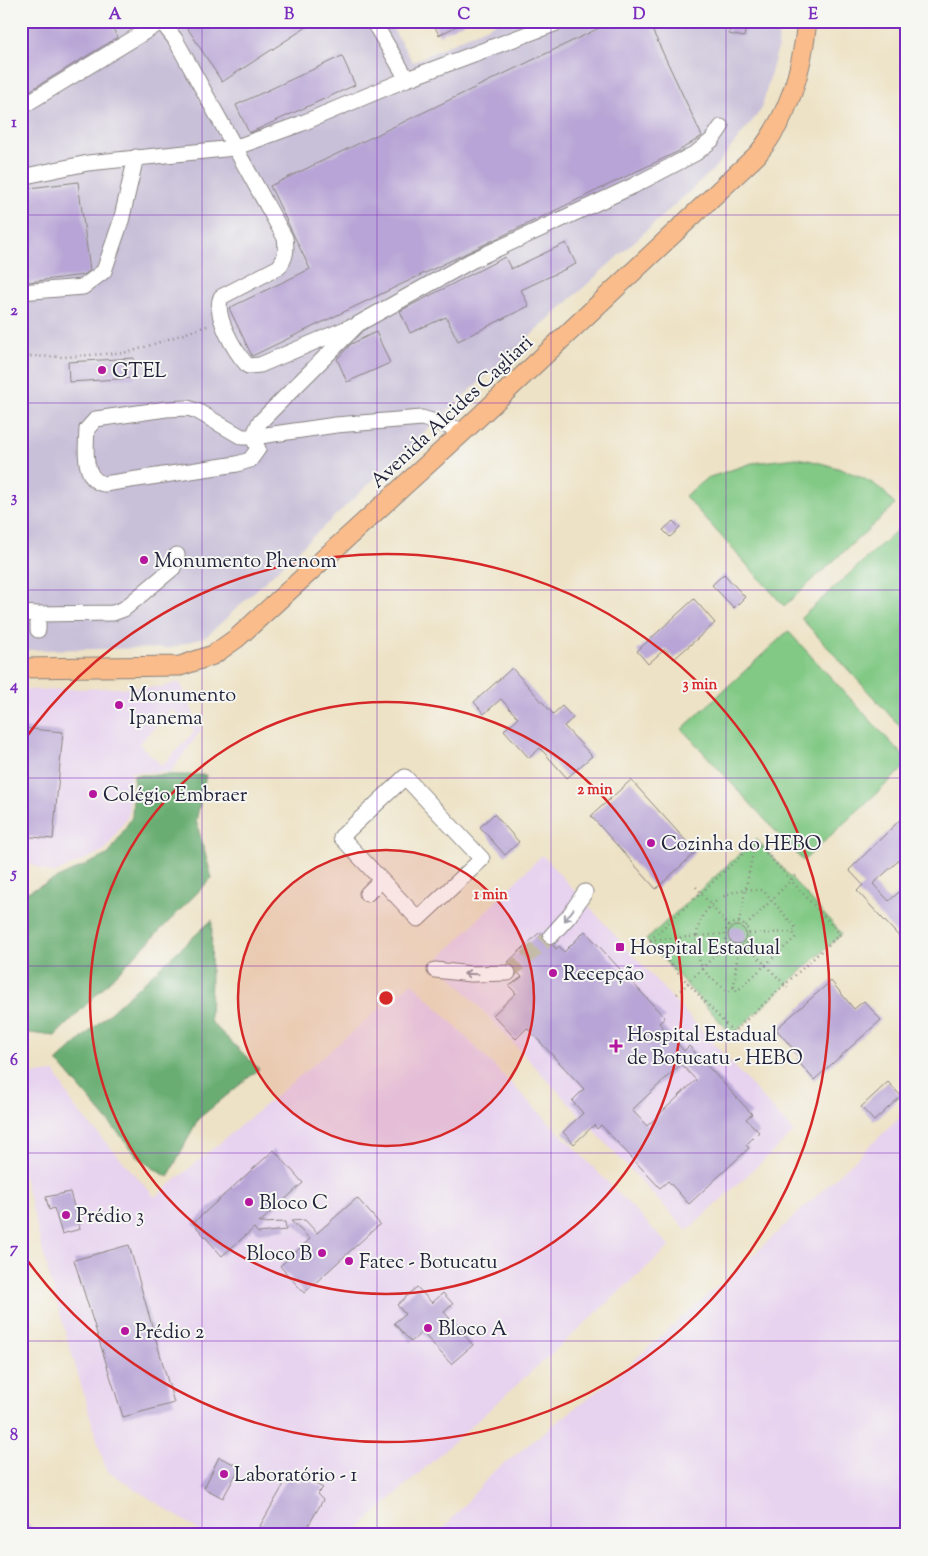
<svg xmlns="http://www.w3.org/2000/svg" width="928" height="1556" font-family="'Sorts Mill Goudy',serif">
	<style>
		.built { fill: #e7d2ef; fill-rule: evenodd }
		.industrial { fill: #c8bfd8 }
		.green { fill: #82c985; stroke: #527660 }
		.forest { fill: #69ad72; stroke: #466856 }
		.building { fill: #b8a4d6; fill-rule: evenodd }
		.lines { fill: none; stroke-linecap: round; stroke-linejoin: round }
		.minor-tunnel { stroke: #c4bca9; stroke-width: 15; stroke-dasharray: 15 8; stroke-linecap: butt }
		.minor-casing { stroke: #888280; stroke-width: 17 }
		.major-casing { stroke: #888280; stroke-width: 21 }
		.path { stroke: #888280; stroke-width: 2.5; stroke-dasharray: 1 4; stroke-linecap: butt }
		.minor { stroke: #fff; stroke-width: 15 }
		.major { stroke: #f9bc8a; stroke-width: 19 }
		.oneway { stroke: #9c9ca7 }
		.grid { fill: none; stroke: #7b2cbf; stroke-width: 1; stroke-opacity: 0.55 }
		.ring { fill: none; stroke: #d62828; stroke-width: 2.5 }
		.poi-dot { fill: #b5179e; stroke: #f6f6f2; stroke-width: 2 }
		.labels { text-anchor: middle; stroke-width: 4; stroke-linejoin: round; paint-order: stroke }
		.poi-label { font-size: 20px; fill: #22223b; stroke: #f6f6f2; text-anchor: start }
		.street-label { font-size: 20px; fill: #22223b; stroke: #f6f6f2 }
		.centre { fill: #d62828; stroke: #f6f6f2; stroke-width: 2.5 }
		.ring-label { font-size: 15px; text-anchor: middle; font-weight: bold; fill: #d62828; stroke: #f6f6f2; stroke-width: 4; stroke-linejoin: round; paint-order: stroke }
		.neatline { fill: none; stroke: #7b2cbf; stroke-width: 2 }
		.grid-label { font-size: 16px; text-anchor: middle; font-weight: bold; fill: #7b2cbf }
	</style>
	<rect width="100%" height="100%" fill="#f6f6f2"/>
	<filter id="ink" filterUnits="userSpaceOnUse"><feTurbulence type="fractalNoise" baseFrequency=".02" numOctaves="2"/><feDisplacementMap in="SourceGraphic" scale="10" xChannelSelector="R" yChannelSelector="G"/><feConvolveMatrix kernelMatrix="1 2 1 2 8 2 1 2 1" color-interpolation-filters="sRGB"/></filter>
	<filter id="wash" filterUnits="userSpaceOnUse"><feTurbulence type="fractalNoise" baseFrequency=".0096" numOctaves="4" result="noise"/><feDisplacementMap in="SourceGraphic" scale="20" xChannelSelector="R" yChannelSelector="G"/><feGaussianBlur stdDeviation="1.12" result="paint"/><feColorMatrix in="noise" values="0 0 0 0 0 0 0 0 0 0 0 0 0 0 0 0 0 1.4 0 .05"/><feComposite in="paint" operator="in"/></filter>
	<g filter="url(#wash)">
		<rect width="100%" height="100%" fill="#ede2c5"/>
		<path class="built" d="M 175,683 L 180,683 L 201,730 L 171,772 L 131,772 L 128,816 L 105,850 L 53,874 L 21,860 L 21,836 L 53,839 L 63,732 L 21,728 L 21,690 L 163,687 ZM 172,709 L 195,731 L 162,766 L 139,744 Z
			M 542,855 L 794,1132 L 687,1231 L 437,961 Z
			M 412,982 L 670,1246 L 351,1535 L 206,1535 L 106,1470 L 49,1276 L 21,1164 L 21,1075 L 55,1072 L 75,1108 L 155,1197 Z
			M 907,1111 L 907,1535 L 438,1535 L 492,1473 L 615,1377 L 766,1243 Z"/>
		<path class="industrial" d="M 21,21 L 388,21 L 413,62 L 500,21 L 779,21 L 778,47 L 761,110 L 712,171 L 433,424 L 207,636 L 171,648 L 21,650 Z"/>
		<path class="green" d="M 797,458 C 822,462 863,474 882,490 C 887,494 891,501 895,505 L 784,606 L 685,496 L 707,478 L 752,463 Z
			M 907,521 L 907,734 L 801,618 Z
			M 788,631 L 907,760 L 907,765 L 803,861 L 682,729 Z
			M 756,839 L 842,934 L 732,1035 L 646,940 Z"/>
		<path class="forest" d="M 134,775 L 206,775 L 196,821 L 212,878 L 55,1036 L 21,1032 L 21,895 L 109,854 L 132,817 Z
			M 212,920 L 210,1021 L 259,1069 L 198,1119 L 168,1177 L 142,1161 L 57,1061 Z"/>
		<g id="blocks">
			<path class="building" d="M 21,21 L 108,21 L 118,37 L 21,96 Z
				M 183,21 L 316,21 L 222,82 Z
				M 432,21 L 467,21 L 439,35 Z
				M 614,21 L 648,21 L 702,136 L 677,152 L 252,356 L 229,308 L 310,269 L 270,186 Z
				M 732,21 L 747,21 L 744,37 L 729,34 Z
				M 342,56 L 355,85 L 249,133 L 236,105 Z
				M 78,182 L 90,270 L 84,275 L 21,283 L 21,189 Z
				M 566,243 L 576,264 L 521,290 L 529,306 L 458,341 L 446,317 L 410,333 L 400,311 L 505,257 L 511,269 Z
				M 376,332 L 390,363 L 347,382 L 337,359 L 351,344 Z
				M 134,358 L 135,378 L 69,382 L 68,362 Z
				M 673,521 L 680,528 L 670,537 L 663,530 Z
				M 724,574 L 745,597 L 734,608 L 712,585 Z
				M 694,599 L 715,623 L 674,659 L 665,649 L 648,664 L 637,651 Z
				M 512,668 L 553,714 L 562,706 L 573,718 L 564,726 L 592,756 L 567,778 L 540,748 L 529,758 L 504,730 L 518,718 L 501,699 L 484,714 L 474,702 Z
				M 21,728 L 63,732 L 53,839 L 21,836 Z
				M 631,780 L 696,852 L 656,889 L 591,816 Z
				M 907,813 L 907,853 L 873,884 L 889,901 L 907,885 L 907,945 L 857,891 L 863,885 L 849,870 Z
				M 494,814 L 519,842 L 505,855 L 480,827 Z
				M728 935a9 9 0 1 1 18 0a9 9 0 1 1-18 0Z
				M 585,931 L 665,1018 L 659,1023 L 672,1037 L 684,1051 L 689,1046 L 752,1114 L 746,1119 L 759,1132 L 746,1145 L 749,1148 L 689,1204 L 668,1181 L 660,1188 L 601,1125 L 597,1129 L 594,1125 L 574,1144 L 563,1132 L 583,1113 L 572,1101 L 584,1089 L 527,1028 L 516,1039 L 493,1015 L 516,993 L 509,986 L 522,977 L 508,962 L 540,932 L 545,943 L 553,945 L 556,949 L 559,946 L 564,952 ZM 681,1064 L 696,1080 L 647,1126 L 632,1110 Z
				M 831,981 L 854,1009 L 864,1001 L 881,1020 L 814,1080 L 797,1060 L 800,1057 L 776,1029 Z
				M 888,1082 L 901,1096 L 874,1121 L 861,1107 Z
				M 274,1150 L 303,1183 L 259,1223 L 285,1222 L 286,1230 L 258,1233 L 254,1228 L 222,1256 L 193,1223 Z
				M 70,1192 L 80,1229 L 62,1234 L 54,1208 L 49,1210 L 46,1197 Z
				M 357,1198 L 380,1224 L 304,1293 L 280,1266 L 310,1239 L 291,1221 L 305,1220 L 317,1233 Z
				M 129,1245 L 174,1403 L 123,1417 L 74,1260 Z
				M 417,1287 L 432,1303 L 443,1293 L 453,1304 L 444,1312 L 473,1345 L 451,1364 L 422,1332 L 411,1342 L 394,1323 L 405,1314 L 397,1305 Z
				M 219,1457 L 240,1467 L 223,1498 L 204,1488 Z
				M 288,1477 L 300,1482 L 302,1477 L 323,1488 L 317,1494 L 323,1500 L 303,1535 L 272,1535 L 260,1526 Z
				M 21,1518 L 31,1527 L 35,1535 L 21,1535 Z"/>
		</g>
	</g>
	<g filter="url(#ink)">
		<use href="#blocks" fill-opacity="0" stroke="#888280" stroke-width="1"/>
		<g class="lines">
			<path class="minor-tunnel" d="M 508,973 L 551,936"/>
			<g class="minor-casing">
				<path id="minor" d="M 161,21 L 175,39 L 285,238 C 287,250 286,257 279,267 L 221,297 C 213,315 235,352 248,366 L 260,365 L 350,327
					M 373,21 L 407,79
					M 21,107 L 161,22
					M 21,177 L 88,163 L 234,148 L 300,124 L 407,79 L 562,21
					M 21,292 L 83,287 L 104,271 L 121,221 L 136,157
					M 464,431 L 422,418 L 336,425 L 253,437 L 242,437 L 197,411 L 188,408 L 166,409 L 96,419 L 87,429 C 86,447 82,480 104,484 L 237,464 L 250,460 L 258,449 L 253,437 L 259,423 L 358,324 L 471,261 L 633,186 L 696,153 L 712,140 L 721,127
					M 21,613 L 38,614
					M 38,630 L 38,614 L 113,613 L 124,609 L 173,568 L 177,555
					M 405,777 L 482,859 L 418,919 L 341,837 Z
					M 367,894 L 381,880
					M 551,936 L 569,916 L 585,892
					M 435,970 L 471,974 L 508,973"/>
			</g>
			<g class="major-casing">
				<path id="major" d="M 21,668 L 180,666 L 213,655 L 237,638 L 464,431 L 757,155 C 789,117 802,71 807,21"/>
			</g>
			<path class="path" d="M 21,348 L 24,356 L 64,357 L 130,352 L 210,325
				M 756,842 L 840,934 L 733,1032 L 649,941 Z
				M 696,887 L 728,926
				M 746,889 L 763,890 L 796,928 L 792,932 L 796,937 L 737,991 L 734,987 L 728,992 C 721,985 708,977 703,969 C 699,963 698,953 697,946 C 694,914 716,894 746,889 Z
				M 739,922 L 755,843
				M725 935a12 12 0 1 1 24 0a12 12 0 1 1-24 0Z
				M 746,926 L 797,874
				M 749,934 L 792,932
				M 650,940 L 724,934
				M 745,944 L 790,990
				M 734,987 L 738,947
				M 677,994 L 727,943"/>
			<use href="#minor" class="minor"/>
			<use href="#major" class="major"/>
		</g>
		<defs><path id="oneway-shaft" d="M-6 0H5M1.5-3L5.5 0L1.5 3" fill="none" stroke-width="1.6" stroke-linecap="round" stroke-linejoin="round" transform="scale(1.25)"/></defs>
		<g class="oneway">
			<use href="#oneway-shaft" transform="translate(569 915) rotate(127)"/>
			<use href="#oneway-shaft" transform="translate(471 974) rotate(-178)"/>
		</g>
	</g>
	<path class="grid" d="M 202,21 L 202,1535M 377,21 L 377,1535M 551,21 L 551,1535M 726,21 L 726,1535M 21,215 L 907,215M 21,403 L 907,403M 21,590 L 907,590M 21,778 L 907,778M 21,966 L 907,966M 21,1153 L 907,1153M 21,1341 L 907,1341"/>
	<circle cx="386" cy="998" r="148" fill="#d62828" fill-opacity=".12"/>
	<g class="ring">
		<circle cx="386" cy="998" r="148"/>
		<circle cx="386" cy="998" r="296"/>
		<path d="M22 743A444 444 0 1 1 22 1253"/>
	</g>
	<g class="poi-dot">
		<circle cx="102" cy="370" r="5"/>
		<circle cx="144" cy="560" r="5"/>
		<circle cx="119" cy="705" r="5"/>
		<circle cx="93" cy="794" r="5"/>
		<circle cx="651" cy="843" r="5"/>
		<rect x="615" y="942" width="10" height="10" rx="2.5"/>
		<circle cx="553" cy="973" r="5"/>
		<path d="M613.5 1038.5h5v5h5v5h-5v5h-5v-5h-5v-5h5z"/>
		<circle cx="249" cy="1202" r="5"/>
		<circle cx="66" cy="1215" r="5"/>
		<circle cx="322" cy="1253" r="5"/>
		<circle cx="349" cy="1261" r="5"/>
		<circle cx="428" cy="1328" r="5"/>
		<circle cx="125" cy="1331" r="5"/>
		<circle cx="224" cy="1474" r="5"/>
	</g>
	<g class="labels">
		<g class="poi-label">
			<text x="112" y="377">GTEL</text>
			<text x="154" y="567">Monumento Phenom</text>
			<text x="129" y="701">Monumento<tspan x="129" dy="23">Ipanema</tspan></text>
			<text x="103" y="801">Colégio Embraer</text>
			<text x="661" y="850">Cozinha do HEBO</text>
			<text x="630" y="954">Hospital Estadual</text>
			<text x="563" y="980">Recepção</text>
			<text x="627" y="1041">Hospital Estadual<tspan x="627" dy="23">de Botucatu - HEBO</tspan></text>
			<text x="259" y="1209">Bloco C</text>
			<text x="76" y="1222">Prédio 3</text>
			<text x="312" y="1260" text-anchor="end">Bloco B</text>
			<text x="359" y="1268">Fatec - Botucatu</text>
			<text x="438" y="1335">Bloco A</text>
			<text x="135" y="1338">Prédio 2</text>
			<text x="234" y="1481">Laboratório - 1</text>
		</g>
		<g class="street-label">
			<text transform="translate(451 411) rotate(-43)" y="7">Avenida Alcides Cagliari</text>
		</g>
	</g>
	<circle cx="386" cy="998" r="8" class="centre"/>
	<g class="ring-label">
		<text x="700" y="689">3 min</text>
		<text x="595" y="794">2 min</text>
		<text x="491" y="899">1 min</text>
	</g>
	<rect width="928" height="1556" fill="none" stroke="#f6f6f2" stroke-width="55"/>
	<rect x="28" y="28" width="872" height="1500" class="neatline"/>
	<g class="grid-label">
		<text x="115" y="19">A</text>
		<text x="289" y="19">B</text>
		<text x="464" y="19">C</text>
		<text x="639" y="19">D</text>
		<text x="813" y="19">E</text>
		<text x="14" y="127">1</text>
		<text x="14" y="315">2</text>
		<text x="14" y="502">3</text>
		<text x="14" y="690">4</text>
		<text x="14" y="878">5</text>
		<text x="14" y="1065">6</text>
		<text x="14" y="1253">7</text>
		<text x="14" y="1440">8</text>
	</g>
</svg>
